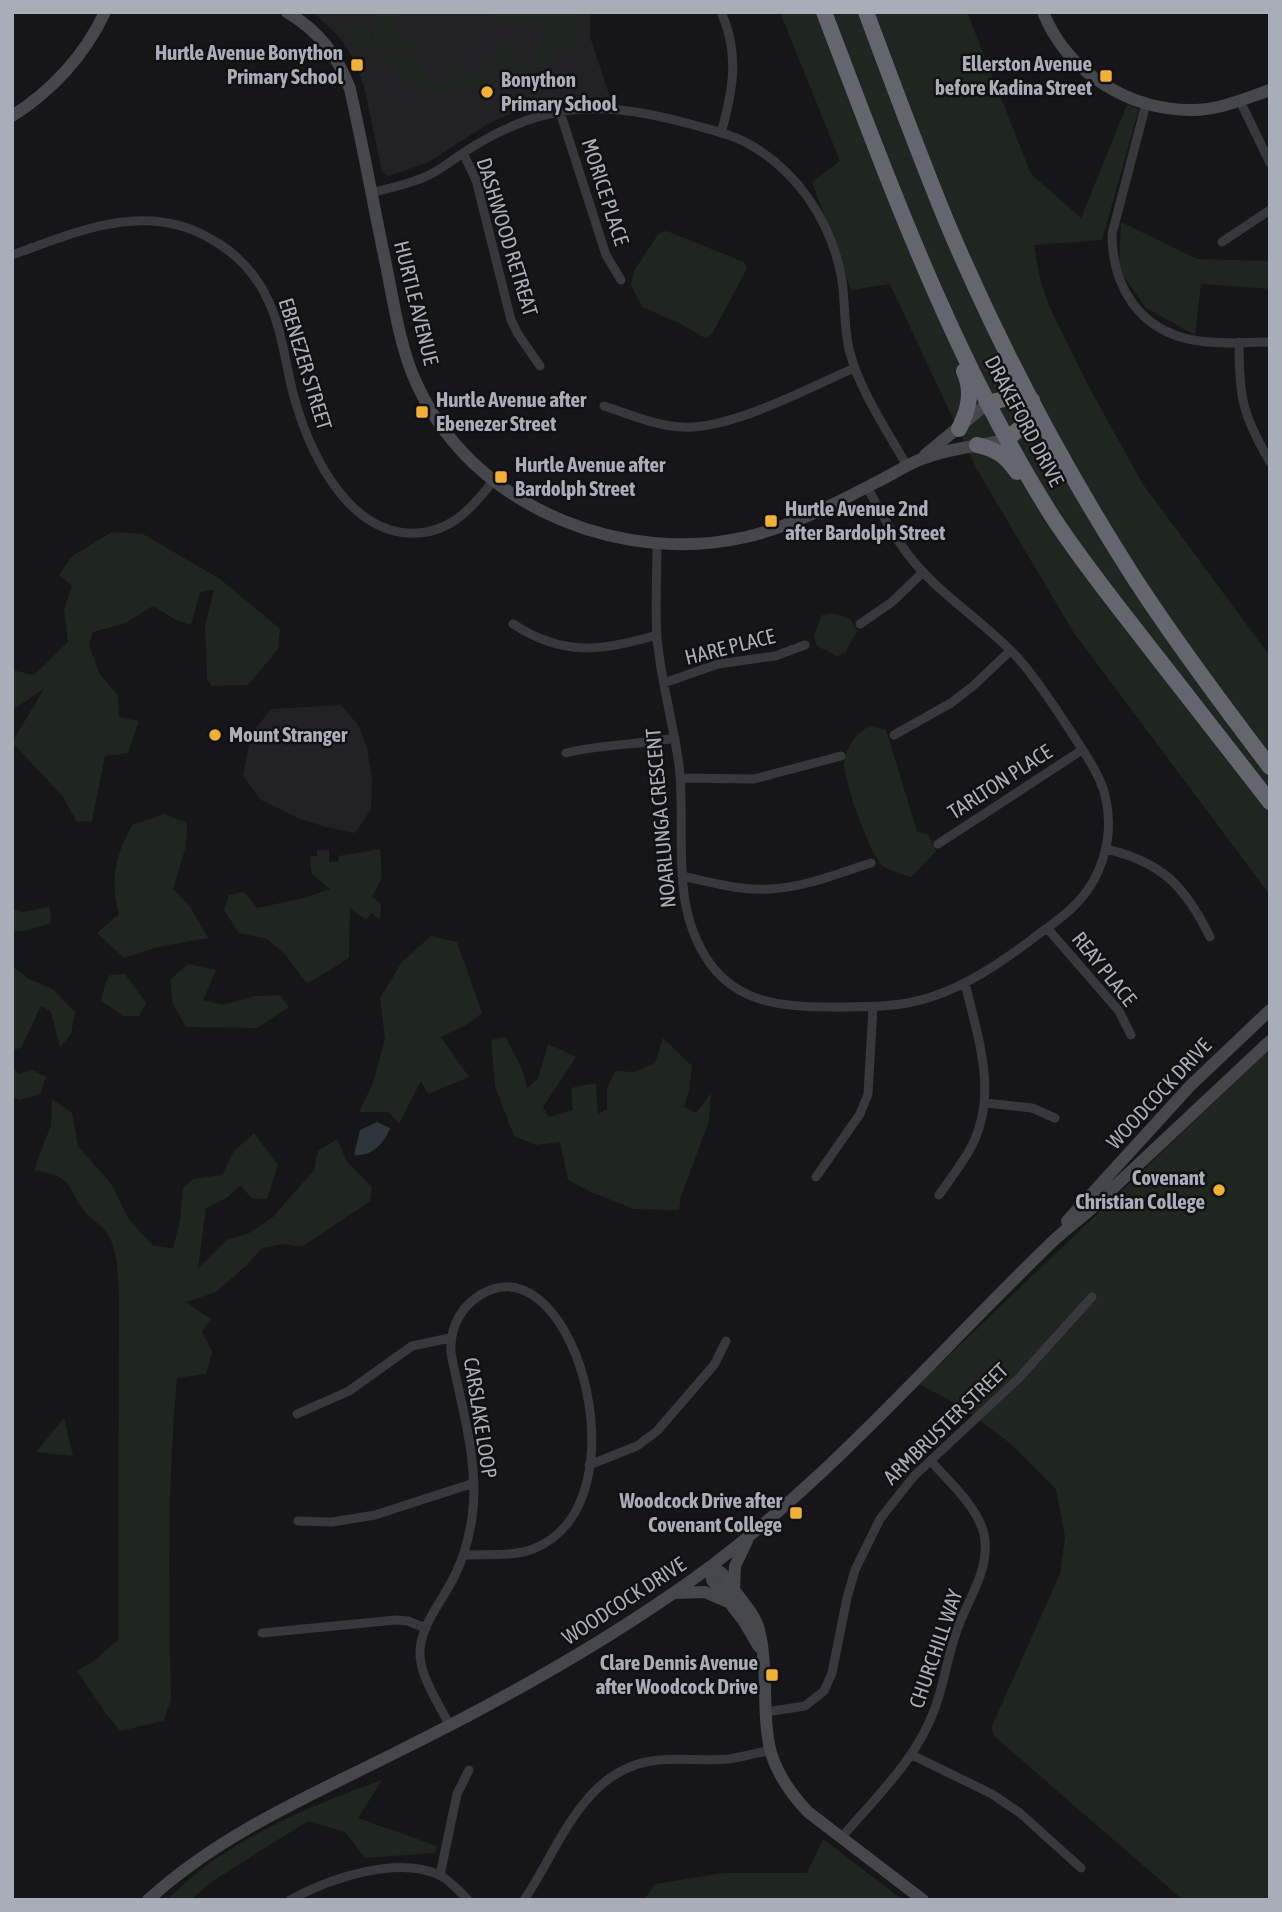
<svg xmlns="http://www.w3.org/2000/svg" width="1282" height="1912" font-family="'Asap Condensed',sans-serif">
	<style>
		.built { fill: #222225 }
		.green { fill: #1e261f }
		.water { fill: #2c353c }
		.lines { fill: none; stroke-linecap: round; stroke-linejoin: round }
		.street { stroke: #37383d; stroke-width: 9 }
		.secondary { stroke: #45474d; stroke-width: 12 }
		.highway { stroke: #63666e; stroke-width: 16 }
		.poi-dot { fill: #f2b134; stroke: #111113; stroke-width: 2.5 }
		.labels { text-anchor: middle; stroke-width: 5; stroke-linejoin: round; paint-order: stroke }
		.poi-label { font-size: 21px; font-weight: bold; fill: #a8adb8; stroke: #111113; text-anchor: end }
		.street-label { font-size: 21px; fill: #a8adb8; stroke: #111113 }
	</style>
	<rect width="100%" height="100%" fill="#161618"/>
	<path class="built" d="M 313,12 L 591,12 L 590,37 L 610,97 L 571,99 L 514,112 L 486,125 L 429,162 L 389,176 L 382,172 L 364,86 L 353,58 L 340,38 Z
		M 341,705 L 358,725 L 367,747 L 372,779 L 371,809 L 355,833 L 326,827 L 300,819 L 261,800 L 243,776 L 251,734 L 271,709 Z
		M 317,850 L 329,850 L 329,862 L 310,862 L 310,856 L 317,856 Z"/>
	<path class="green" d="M 379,12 L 397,12 L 397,17 L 394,17 L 395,37 L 400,37 L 400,42 L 414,42 L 414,49 L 370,48 Z
		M 489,12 L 578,12 L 579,44 L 572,45 L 537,70 L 521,75 C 510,66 494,58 494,44 L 514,44 L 514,65 L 537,66 L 537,43 L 546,42 L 546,26 C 526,24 504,28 489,12 Z
		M 780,12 L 967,12 L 1031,174 L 1081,218 L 1127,105 L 1139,109 L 1102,240 L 1034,245 L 1040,279 L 1049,306 L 1088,385 L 1142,483 L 1270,656 L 1270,895 L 1074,633 L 976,468 L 890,284 L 851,290 L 812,182 L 840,161 Z
		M 337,22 L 374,23 L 366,52 L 362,51 Z
		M 367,50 L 420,52 L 416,60 L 415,72 L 427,73 L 427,79 L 437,83 L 447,81 L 449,73 L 457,73 L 454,53 L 456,61 L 463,67 L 464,79 L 466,76 L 486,76 L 479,80 L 492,78 L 493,76 L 490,76 L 490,69 L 493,68 L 493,56 L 497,58 L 495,65 L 497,59 L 517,76 L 460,91 L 426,93 Z
		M 1121,222 L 1197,259 L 1270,261 L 1270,289 L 1201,284 L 1195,335 L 1146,308 L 1119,269 Z
		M 667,231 L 744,262 L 747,268 L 712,334 L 705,338 L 681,324 L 642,307 L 631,285 L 634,271 L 659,233 Z
		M 112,532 L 143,534 L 220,579 L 280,629 L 278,649 L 248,685 L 212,686 L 207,679 L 205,626 L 214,590 L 200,592 L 191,625 L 176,620 L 153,606 L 126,623 L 93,632 L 89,645 L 100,675 L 118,695 L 119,717 L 139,721 L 128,753 L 105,756 L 92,821 L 77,822 L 63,797 L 12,742 L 44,689 L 12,710 L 12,670 L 34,675 L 68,642 L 64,609 L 72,586 L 59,575 L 72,556 Z
		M 832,613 L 850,619 L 857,631 L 845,653 L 837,656 L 817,646 L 814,635 L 822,615 Z
		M 870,726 L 886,730 L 917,831 L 928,835 L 936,851 L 911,877 C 903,874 893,872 885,867 C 870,858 846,785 844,766 C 844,750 856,732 870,726 Z
		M 164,814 L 187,823 L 186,846 L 173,889 L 191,908 L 208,938 L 158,947 L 124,958 L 97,933 L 119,914 C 109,879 116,856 132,825 Z
		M 380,849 L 382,877 L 372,897 L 381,904 L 380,919 L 371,913 L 366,920 L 350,908 L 349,958 L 307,984 L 284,953 L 267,939 L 239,933 L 224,910 L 229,895 L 244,892 L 257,908 L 304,898 L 330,889 L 312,874 L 310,862 L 338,862 L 339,856 Z
		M 50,907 L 51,923 L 29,930 L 12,932 L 12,908 L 22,912 Z
		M 431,936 L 457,942 L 482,1013 L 466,1025 L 441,1037 L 469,1077 L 428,1094 L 421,1081 L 399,1124 L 389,1112 L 359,1112 L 373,1083 L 385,1039 L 380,998 L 402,962 Z
		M 188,964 L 216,970 L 203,1000 L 223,1005 L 255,996 L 280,995 L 289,1007 L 257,1028 L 186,1027 L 173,1004 L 170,980 Z
		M 12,966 L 29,979 L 54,990 L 75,1012 L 71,1034 L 60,1048 L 51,1012 L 41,1006 L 21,1048 L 12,1050 Z
		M 125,974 L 146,1003 L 139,1016 L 123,1016 L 101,1001 L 105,984 L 110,975 Z
		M 505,1037 L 522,1068 L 527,1088 L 538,1079 L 548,1044 L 576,1057 L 543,1107 L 549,1117 L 573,1110 L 571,1088 L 596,1083 L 598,1114 L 607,1109 L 607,1089 L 615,1071 L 634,1072 L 655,1063 L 663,1038 L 692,1066 L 689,1091 L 684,1107 L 696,1113 L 711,1093 L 709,1121 L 681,1196 L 679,1210 L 634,1209 L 593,1193 L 568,1180 L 560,1142 L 536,1145 L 514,1136 L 495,1086 L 491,1040 Z
		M 1270,1049 L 1270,1900 L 1183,1900 L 994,1736 L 991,1728 L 1060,1574 L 1065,1537 L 1056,1489 L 1011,1444 L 962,1407 L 919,1384 Z
		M 12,1066 L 19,1074 L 32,1070 L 46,1077 L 40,1094 L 20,1100 L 12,1097 Z
		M 52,1099 L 72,1113 L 78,1146 L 112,1185 L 128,1218 L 153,1246 L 173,1248 L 180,1221 L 183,1188 L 193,1179 L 222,1175 L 234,1151 L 254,1133 L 278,1165 L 267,1199 L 251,1198 L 241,1185 L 228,1197 L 206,1208 L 198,1269 L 227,1240 L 249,1233 L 273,1217 L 314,1170 L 318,1151 L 337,1139 L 347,1162 L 372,1187 L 370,1201 L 302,1247 L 285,1244 L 262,1248 L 247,1265 L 216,1292 L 186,1302 L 211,1319 L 202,1331 L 212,1352 L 206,1374 L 177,1378 C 167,1485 169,1592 171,1700 L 163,1721 L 120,1731 L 107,1715 L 77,1671 L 94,1661 L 118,1640 L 119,1296 C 117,1275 119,1250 106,1232 C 101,1225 92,1220 86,1213 C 64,1184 76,1178 34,1170 L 51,1125 Z
		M 64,1418 L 73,1456 L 36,1452 Z
		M 382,1780 L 358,1818 L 437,1846 L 435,1853 L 365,1858 L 345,1832 L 308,1821 L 213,1881 L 190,1900 L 166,1900 C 179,1889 190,1878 203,1868 C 257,1828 320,1802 382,1780 Z
		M 823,1839 L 903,1900 L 644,1900 L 655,1884 L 723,1873 L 807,1873 Z"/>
	<path class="water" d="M 377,1122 L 390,1128 C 385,1143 371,1157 354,1155 L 360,1130 Z"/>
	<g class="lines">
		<path class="street" d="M 721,12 C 740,53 733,91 721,133
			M 1240,101 L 1270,163
			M 1146,104 L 1112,234 C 1112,286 1139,330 1193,340 C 1218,345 1245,342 1270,342
			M 560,112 L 606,255 L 621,280
			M 463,153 L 476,180 L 511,320 L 518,334 L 540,366
			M 371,193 C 390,188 409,184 427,176 C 440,170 451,161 463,153 C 489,136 518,121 549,114 C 597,103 643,111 690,124 C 708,129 728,133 745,142 C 795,168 830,219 841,275 C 846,300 843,328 850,353 C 861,393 887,430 907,466
			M 1222,242 L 1270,210
			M 12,255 C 76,232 146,200 211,239 C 236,253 256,274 268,300 C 282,329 285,362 293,393 C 307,446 343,528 407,533 C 447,536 471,510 493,481
			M 1239,342 C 1239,397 1242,414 1270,462
			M 604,406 C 629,414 655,426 682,427 C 730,430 809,388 854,368
			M 657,543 C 657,574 655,607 657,638 C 661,681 673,722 679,765 C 687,832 668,903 709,962 C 738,1004 785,1007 831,1007 C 865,1007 898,1008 931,997 C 968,985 1000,963 1031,940 C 1045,929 1061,919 1073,907 C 1103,878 1115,835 1105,795 C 1099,773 1085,754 1073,735 C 1056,709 1039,682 1018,658 C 986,623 944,598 914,562 C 895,539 881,513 867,487
			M 513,624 C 564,657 601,651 657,635
			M 860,624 L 892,602 L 923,572
			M 664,683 L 718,664 L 775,656 L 805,645
			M 894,735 L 951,703 L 973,686 L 1010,651
			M 566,753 C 602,744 638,745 675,738
			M 680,778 L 754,779 L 841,756
			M 938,844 L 1082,750
			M 1106,849 C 1162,862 1185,886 1210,937
			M 682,876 C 710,882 740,891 769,889 C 803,888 839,873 871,863
			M 1047,928 L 1119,1011 L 1131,1035
			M 985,1103 L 1032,1108 L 1055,1118
			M 816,1177 L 860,1114 L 868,1094 L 873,1007
			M 939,1195 C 949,1181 960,1166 969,1151 C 1000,1097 978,1039 965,983
			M 297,1414 L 349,1391 L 412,1346 L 450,1338
			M 589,1465 L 637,1446 L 657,1431 L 714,1365 L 726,1341
			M 298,1521 L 332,1522 L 375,1515 L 474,1483
			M 262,1633 L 396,1620 L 408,1621 L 426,1628
			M 766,1712 L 805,1706 L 824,1691 L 832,1673 L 847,1598 L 855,1570 L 880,1519 L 914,1476 L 1019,1378 L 1092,1297
			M 450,1726 C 440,1706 425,1684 421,1663 C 414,1631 443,1601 455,1575 C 464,1557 469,1537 472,1518 C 480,1464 461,1406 451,1353 C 450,1333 456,1315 472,1301 C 569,1221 652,1504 533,1549 C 512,1557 486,1554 464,1555
			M 912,1755 L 992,1794 L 1020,1813 L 1081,1868
			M 842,1837 C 876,1797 917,1759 935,1708 C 945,1681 948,1652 959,1625 C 970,1595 991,1568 984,1534 C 977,1506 949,1482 931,1461
			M 440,1875 L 457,1794 L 469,1770
			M 290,1900 C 328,1879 397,1855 439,1875 C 450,1880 459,1891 468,1900
			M 524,1900 C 560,1847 584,1766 659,1760 C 682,1758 706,1761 729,1759 C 743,1757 757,1753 771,1750"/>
		<path class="secondary" d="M 287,12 C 319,31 337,55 350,89 C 363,146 373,203 385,260 C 393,298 398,337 412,373 C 440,442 495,493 564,521 C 620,544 686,551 746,537 C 793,526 834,504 877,482 C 891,475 905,466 919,460 C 947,448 978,447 1007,439
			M 1043,12 C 1067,72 1128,110 1192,110 C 1219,110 1244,99 1270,90
			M 12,116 C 52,91 85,55 105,12
			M 925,455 L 988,403
			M 1067,1221 L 1190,1086 L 1270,1010
			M 710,1567 C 723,1570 726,1579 733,1588 C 743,1603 757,1616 760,1634 C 769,1673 761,1714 771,1753 C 778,1776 792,1795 808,1812 L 923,1900
			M 710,1567 L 712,1580 L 743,1620 L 759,1647
			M 734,1590 L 735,1566 L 747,1541
			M 675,1593 L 705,1592 L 728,1602
			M 148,1900 C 221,1833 312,1795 399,1751 C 494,1704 585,1654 672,1594 C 815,1497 926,1364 1049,1245 C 1063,1231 1079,1220 1093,1207 C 1152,1152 1211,1096 1270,1041"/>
		<path class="highway" d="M 824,12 C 890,185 953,359 1052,516 C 1080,559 1112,599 1143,639 C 1186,694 1228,748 1270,802
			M 866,12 C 893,84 919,155 948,225 C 999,345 1061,463 1131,573 C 1174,640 1222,704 1270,767
			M 988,403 L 1016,396 L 1032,400
			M 959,429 C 969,409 973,391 964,371
			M 1007,439 L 1024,425 L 1032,400
			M 977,445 C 996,449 1006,456 1017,472"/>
	</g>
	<g class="poi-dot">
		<rect x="350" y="58" width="14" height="14" rx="3.5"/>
		<rect x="1099" y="69" width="14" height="14" rx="3.5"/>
		<circle cx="487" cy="92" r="7"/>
		<rect x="415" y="405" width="14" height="14" rx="3.5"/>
		<rect x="494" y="470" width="14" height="14" rx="3.5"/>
		<rect x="764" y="514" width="14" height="14" rx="3.5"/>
		<circle cx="215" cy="735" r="7"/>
		<circle cx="1219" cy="1190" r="7"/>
		<rect x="789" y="1506" width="14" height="14" rx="3.5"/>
		<rect x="765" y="1668" width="14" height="14" rx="3.5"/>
	</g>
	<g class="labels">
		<g class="poi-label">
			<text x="343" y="60">Hurtle Avenue Bonython<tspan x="343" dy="24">Primary School</tspan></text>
			<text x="1092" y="71">Ellerston Avenue<tspan x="1092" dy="24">before Kadina Street</tspan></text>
			<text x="501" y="87" text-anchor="start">Bonython<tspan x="501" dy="24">Primary School</tspan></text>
			<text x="436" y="407" text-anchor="start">Hurtle Avenue after<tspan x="436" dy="24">Ebenezer Street</tspan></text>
			<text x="515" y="472" text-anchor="start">Hurtle Avenue after<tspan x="515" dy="24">Bardolph Street</tspan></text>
			<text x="785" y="516" text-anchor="start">Hurtle Avenue 2nd<tspan x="785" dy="24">after Bardolph Street</tspan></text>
			<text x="229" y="742" text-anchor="start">Mount Stranger</text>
			<text x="1205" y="1185">Covenant<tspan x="1205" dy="24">Christian College</tspan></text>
			<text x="782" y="1508">Woodcock Drive after<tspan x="782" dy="24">Covenant College</tspan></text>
			<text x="758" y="1670">Clare Dennis Avenue<tspan x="758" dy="24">after Woodcock Drive</tspan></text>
		</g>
		<g class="street-label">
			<text transform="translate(605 192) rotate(72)" y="7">MORICE PLACE</text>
			<text transform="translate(507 237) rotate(73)" y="7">DASHWOOD RETREAT</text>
			<text transform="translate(416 303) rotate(76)" y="7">HURTLE AVENUE</text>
			<text transform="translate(305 364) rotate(73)" y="7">EBENEZER STREET</text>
			<text transform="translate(1024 421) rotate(62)" y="7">DRAKEFORD DRIVE</text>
			<text transform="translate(730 647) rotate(-14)" y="7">HARE PLACE</text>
			<text transform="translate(1000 782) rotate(-33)" y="7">TARLTON PLACE</text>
			<text transform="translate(661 818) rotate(-95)" y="7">NOARLUNGA CRESCENT</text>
			<text transform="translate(1104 969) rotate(51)" y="7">REAY PLACE</text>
			<text transform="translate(1159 1094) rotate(-47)" y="7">WOODCOCK DRIVE</text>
			<text transform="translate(480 1418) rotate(81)" y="7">CARSLAKE LOOP</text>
			<text transform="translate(946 1424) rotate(-44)" y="7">ARMBRUSTER STREET</text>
			<text transform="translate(624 1601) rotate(-33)" y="7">WOODCOCK DRIVE</text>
			<text transform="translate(936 1649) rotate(-71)" y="7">CHURCHILL WAY</text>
		</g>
	</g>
	<rect width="1282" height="1912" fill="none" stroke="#a8adb8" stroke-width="28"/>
</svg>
